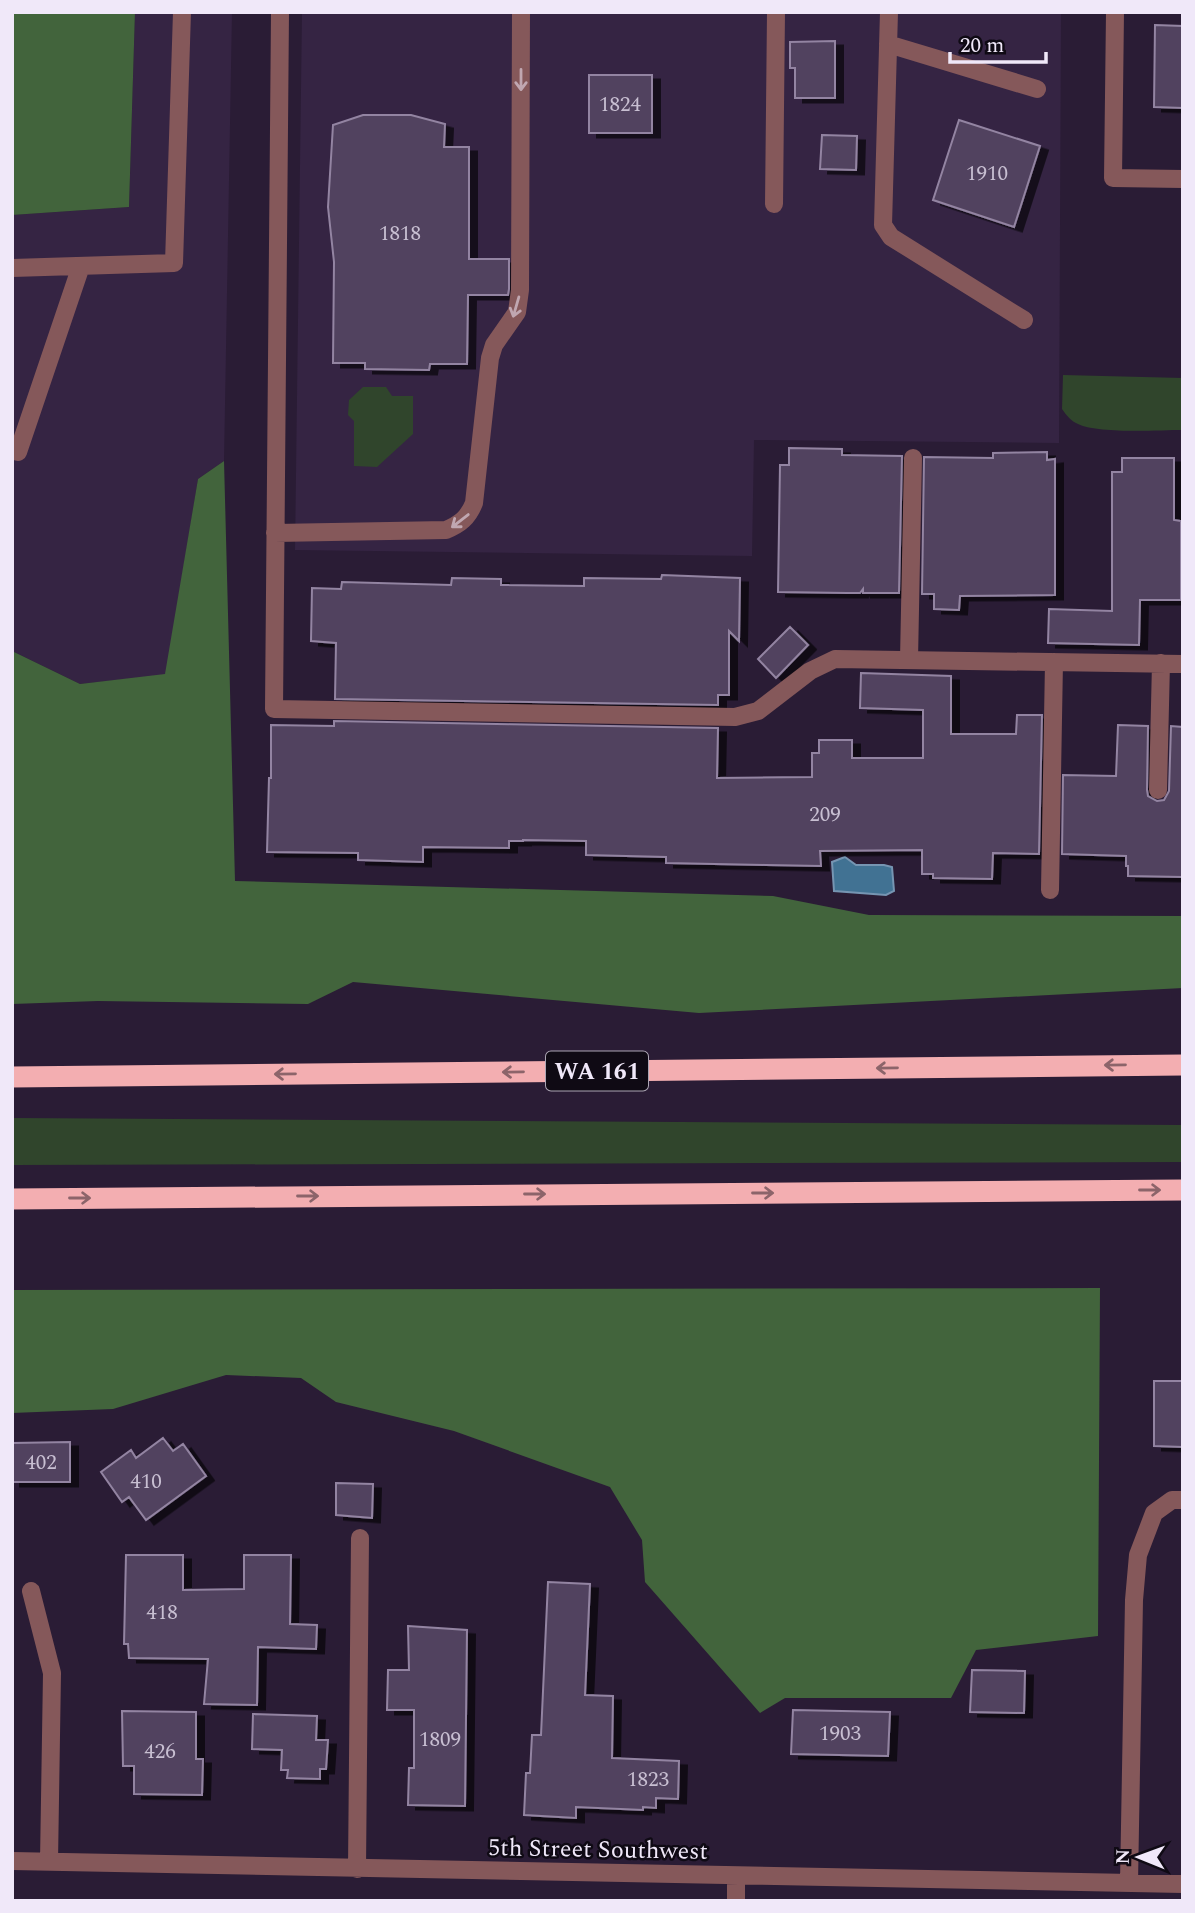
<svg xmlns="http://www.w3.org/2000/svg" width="1195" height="1913" font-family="Spectral,serif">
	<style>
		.built { fill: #352443 }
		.green { fill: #30452c }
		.forest { fill: #42643c }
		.water { fill: #417293; stroke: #7695b2; stroke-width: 2 }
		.building { fill: #51435e; stroke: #9384a2; stroke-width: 2; filter: url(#shadow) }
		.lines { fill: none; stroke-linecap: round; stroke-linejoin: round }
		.minor { stroke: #85585a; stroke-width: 18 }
		.highway { stroke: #f3aeb1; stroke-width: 21 }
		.oneway { stroke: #c0a7b1 }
		.oneway2 { stroke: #8c646a }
		.labels { text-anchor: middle; stroke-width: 5; stroke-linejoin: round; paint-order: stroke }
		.number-label { font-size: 21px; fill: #c8bfd2 }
		.shield { fill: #0f0a14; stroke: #aca5b4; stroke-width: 2 }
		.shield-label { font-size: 23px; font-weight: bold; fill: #f0e8f9 }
		.street-label { font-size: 24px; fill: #f0e8f9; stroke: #0f0a14 }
	</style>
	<defs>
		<filter id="shadow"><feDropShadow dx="8" dy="4.5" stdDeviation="0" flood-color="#0009"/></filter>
	</defs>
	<rect width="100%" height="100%" fill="#2a1c35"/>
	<path class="built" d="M 135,12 L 232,12 L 224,461 L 198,479 L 166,675 L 80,684 L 12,651 L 12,215 L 129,207 Z
		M 302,12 L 1061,12 L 1059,443 L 754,440 L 752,556 L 295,550 Z"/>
	<path class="green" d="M 1063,375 L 1183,378 L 1183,430 C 1157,430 1099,434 1078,424 C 1071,421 1067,416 1062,409 Z
		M 363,387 L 386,387 L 392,396 L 413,396 L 413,434 L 377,467 L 354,466 L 354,421 L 348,415 L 349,400 Z
		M 12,1118 L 1183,1125 L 1183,1162 L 12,1165 Z"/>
	<path class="forest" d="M 12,12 L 135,12 L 129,207 L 12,215 Z
		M 224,461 L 235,881 L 773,896 L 869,915 L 1183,916 L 1183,988 L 699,1013 L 353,982 L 308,1004 L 98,1001 L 12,1004 L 12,651 L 80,684 L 165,674 L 198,479 Z
		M 1100,1288 L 1098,1636 L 976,1650 L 951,1698 L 785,1698 L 760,1713 L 645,1582 L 642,1540 L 610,1487 L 454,1431 L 336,1402 L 301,1378 L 226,1375 L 113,1409 L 12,1413 L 12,1290 Z"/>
	<path class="water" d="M 845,857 L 856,865 L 884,865 L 892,867 L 894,891 L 886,895 L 834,891 L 832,862 Z"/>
	<path class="building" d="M 1155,25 L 1183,26 L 1183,108 L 1154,107 Z
		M 835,41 L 835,98 L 795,98 L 795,68 L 790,68 L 790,42 Z
		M 589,75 L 652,75 L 652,133 L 589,133 Z
		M 363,115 L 411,115 L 445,124 L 444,147 L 469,147 L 469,259 L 509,259 L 509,289 L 508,295 L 468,295 L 467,364 L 430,364 L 429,370 L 365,369 L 365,363 L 333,363 L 334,262 L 328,207 L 333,125 Z
		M 959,120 L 1040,146 L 1014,227 L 933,200 Z
		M 822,135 L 857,136 L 856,170 L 820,169 Z
		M 789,448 L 842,449 L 842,455 L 902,456 L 899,593 L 863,593 L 863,589 L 860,593 L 847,593 L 778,592 L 780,465 L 789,465 Z
		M 1047,452 L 1047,460 L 1055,459 L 1055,595 L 960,596 L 959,610 L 934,609 L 934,594 L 922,594 L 924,457 L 993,458 L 993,453 Z
		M 1122,458 L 1174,458 L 1174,520 L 1181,521 L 1181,600 L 1140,600 L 1139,645 L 1048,643 L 1049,609 L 1112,611 L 1112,472 L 1122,472 Z
		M 662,575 L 740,578 L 739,641 L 729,631 L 729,695 L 718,695 L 718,705 L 335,699 L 336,643 L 311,641 L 312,588 L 341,589 L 342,582 L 451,585 L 452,578 L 501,579 L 501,585 L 584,586 L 584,578 L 661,579 Z
		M 790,627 L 808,645 L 776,678 L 758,659 Z
		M 861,673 L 951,676 L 951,734 L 1016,734 L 1017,715 L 1042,715 L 1039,854 L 993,853 L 992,879 L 933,878 L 933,874 L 922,874 L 922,850 L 820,851 L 821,866 L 666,863 L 666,857 L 586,855 L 586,841 L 523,840 L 523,841 L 509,841 L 509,848 L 423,847 L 423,862 L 358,860 L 358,853 L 267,852 L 269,778 L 271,778 L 271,725 L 334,726 L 334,721 L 718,728 L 717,778 L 812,777 L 812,753 L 819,753 L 819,740 L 852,740 L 852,758 L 923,758 L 923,710 L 860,708 Z
		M 1118,725 L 1148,726 L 1147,790 L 1148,796 L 1157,801 L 1164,800 L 1169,791 L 1171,726 L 1183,727 L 1183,877 L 1128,876 L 1128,866 L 1126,866 L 1126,856 L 1062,854 L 1063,775 L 1116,776 Z
		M 1154,1381 L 1183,1381 L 1183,1447 L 1154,1446 Z
		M 163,1438 L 173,1451 L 183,1444 L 206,1476 L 146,1520 L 129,1497 L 122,1502 L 101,1472 L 131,1450 L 136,1458 Z
		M 70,1442 L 70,1482 L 12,1482 L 12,1443 Z
		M 336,1483 L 373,1484 L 372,1518 L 336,1515 Z
		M 126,1555 L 183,1555 L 183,1590 L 244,1589 L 244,1555 L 291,1555 L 290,1624 L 317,1625 L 316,1649 L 258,1647 L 257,1705 L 204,1704 L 208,1659 L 129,1658 L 128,1644 L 124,1644 Z
		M 548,1582 L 590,1584 L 585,1695 L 613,1696 L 612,1758 L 679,1761 L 678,1799 L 656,1798 L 656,1808 L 643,1807 L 643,1810 L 576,1807 L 576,1818 L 524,1815 L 526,1773 L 530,1773 L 532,1735 L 541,1735 Z
		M 408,1626 L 467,1630 L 465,1806 L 408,1805 L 409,1768 L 414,1768 L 414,1710 L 387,1710 L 388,1670 L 409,1670 Z
		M 972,1670 L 1025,1671 L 1024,1713 L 970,1712 Z
		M 793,1710 L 890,1712 L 888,1756 L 791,1754 Z
		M 122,1711 L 196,1712 L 196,1759 L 203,1759 L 202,1795 L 134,1794 L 134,1766 L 123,1766 Z
		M 253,1714 L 317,1716 L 316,1740 L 328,1740 L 326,1769 L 320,1769 L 320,1779 L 287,1778 L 288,1770 L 281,1770 L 282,1750 L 252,1749 Z"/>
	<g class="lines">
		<path class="minor" d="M 280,12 L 274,709 L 735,717 L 758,711 L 810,671 L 835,659 L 1183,664
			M 889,12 L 883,225 L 891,237 L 1024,320
			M 1115,12 L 1113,178 L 1183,179
			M 888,44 L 1037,89
			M 774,204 L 776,12
			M 12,268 L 174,263 L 182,12
			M 12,450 L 18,452 L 81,266
			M 275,533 L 446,530 C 460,524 468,518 474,503 L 490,358 L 494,345 L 517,312 L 520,290 L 521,12
			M 909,660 L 913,458
			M 1158,790 L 1161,663
			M 1050,890 L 1054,662
			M 31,1591 L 52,1673 L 49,1862
			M 12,1861 L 1183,1884
			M 357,1869 L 360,1538
			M 1129,1883 L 1134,1600 L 1138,1555 L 1154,1513 L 1172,1500 L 1183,1500
			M 736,1901 L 736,1876"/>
		<path class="highway" d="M 12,1077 L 1183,1065
			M 12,1199 L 1183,1190"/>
	</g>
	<defs><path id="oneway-shaft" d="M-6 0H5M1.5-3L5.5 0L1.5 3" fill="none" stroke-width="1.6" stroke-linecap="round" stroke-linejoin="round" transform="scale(1.75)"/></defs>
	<g class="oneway">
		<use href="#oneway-shaft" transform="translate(521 80) rotate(90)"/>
		<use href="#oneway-shaft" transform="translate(516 307) rotate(106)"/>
		<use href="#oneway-shaft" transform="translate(460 521) rotate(142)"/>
	</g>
	<g class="oneway2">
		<use href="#oneway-shaft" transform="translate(1115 1065) rotate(179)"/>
		<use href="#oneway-shaft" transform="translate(887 1068) rotate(179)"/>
		<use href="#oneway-shaft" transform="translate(513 1072) rotate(179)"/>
		<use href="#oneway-shaft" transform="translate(285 1074) rotate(179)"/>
		<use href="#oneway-shaft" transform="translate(1150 1190)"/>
		<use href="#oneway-shaft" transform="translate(763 1193)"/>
		<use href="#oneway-shaft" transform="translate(535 1194)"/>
		<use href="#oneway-shaft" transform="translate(308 1196)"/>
		<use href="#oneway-shaft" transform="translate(80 1198)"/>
	</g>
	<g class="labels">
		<g class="number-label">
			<text x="620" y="111">1824</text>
			<text x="987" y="180">1910</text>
			<text x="400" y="240">1818</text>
			<text x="825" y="821">209</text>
			<text x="41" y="1469">402</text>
			<text x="146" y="1488">410</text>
			<text x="162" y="1619">418</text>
			<text x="840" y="1740">1903</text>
			<text x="440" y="1746">1809</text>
			<text x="160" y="1758">426</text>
			<text x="648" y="1786">1823</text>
		</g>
		<rect class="shield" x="546" y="1051.5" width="102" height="39" rx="5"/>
		<g class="shield-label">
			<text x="597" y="1079">WA 161</text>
		</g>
		<g class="street-label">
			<text transform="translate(598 1849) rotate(1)" y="8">5th Street Southwest</text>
		</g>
	</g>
	<rect width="1195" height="1913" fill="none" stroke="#f0e8f9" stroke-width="28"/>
	<g transform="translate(1139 1857) rotate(271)" stroke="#0f0a14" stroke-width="5" paint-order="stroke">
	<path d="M0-5L12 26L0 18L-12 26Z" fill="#f0e8f9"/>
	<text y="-10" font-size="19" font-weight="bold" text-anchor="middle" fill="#f0e8f9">N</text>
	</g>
	<path d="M950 52v10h96v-10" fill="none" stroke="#f0e8f9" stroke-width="3.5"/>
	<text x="960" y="52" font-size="21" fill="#f0e8f9" stroke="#0f0a14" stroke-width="5" paint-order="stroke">20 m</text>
</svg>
